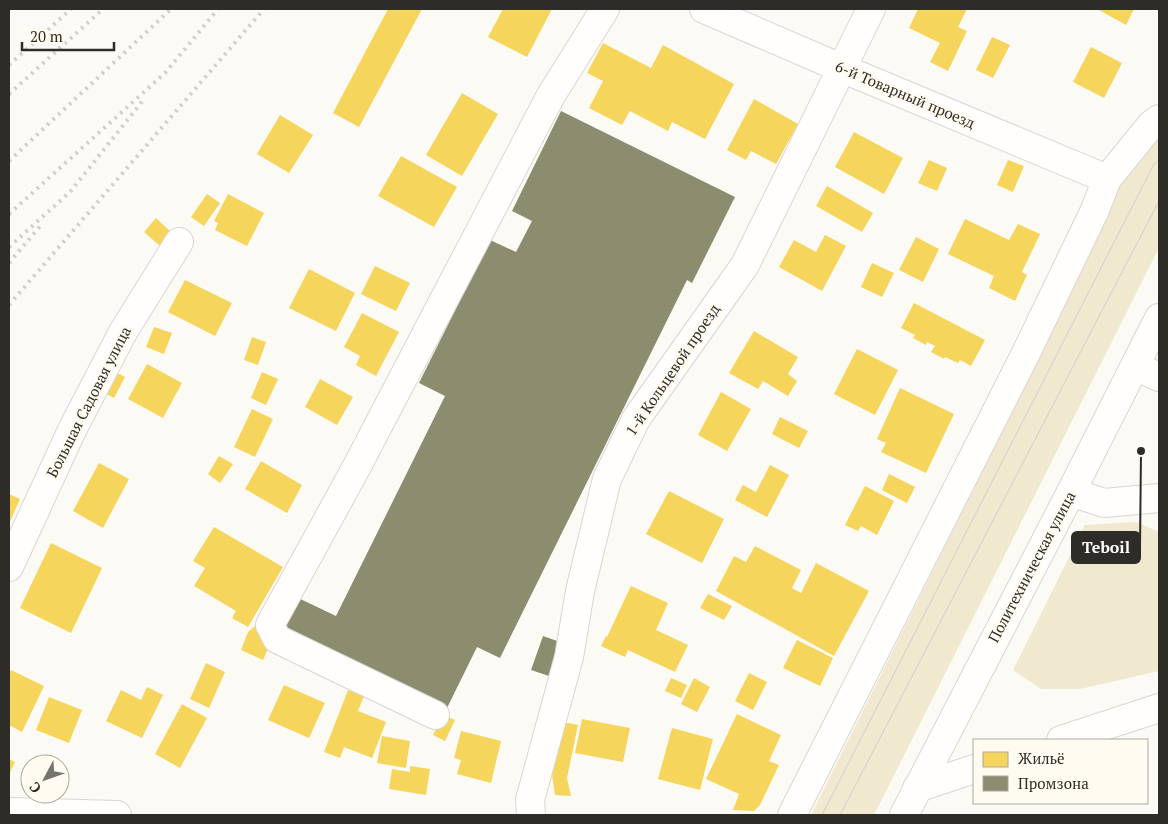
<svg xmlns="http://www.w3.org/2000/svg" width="1168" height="824" font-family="'PT Serif',serif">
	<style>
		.green { fill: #f0e8cf }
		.homes { fill: #f6d55c }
		.industry { fill: #8c8c6e }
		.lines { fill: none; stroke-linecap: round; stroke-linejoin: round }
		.minor-casing { stroke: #d8d6d1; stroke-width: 30 }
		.major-casing { stroke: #d8d6d1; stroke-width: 30 }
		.minor { stroke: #fffefd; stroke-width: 28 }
		.major { stroke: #fffefd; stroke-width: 28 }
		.tram { stroke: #d0cfcd; stroke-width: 1 }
		.rail { stroke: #d0cfcd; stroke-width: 4; stroke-dasharray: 2.5 5; stroke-linecap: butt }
		.labels { text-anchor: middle; stroke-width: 5; stroke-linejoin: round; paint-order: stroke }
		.street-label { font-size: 15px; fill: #2e2c27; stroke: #fffbf1 }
		.leader { fill: none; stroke: #2e2c27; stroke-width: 2 }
		.callout-dot { fill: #2e2c27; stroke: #fffbf1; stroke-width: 2 }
		.callout { fill: #2e2c27; stroke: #2e2c27; stroke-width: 2 }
		.callout-label { font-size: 16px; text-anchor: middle; font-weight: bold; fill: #fff }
	</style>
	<rect width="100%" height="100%" fill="#fcfaf4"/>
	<path class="green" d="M 1159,139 L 1159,248 L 874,815 L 811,815 L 1037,362 L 1123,179 Z
		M 1136,522 L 1159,532 L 1159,671 L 1080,689 L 1041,689 L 1013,670 L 1085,525 Z"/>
	<path class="homes" d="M 388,9 L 422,9 L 359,127 L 333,113 Z
		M 503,9 L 552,9 L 527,57 L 488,37 Z
		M 918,9 L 967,9 L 958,27 L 967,31 L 948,71 L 930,62 L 940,43 L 909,28 Z
		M 1097,9 L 1134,9 L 1126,25 Z
		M 992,37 L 1010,45 L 993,78 L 976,70 Z
		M 603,43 L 651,68 L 663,45 L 734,84 L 705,139 L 672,122 L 668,131 L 630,111 L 622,125 L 589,108 L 603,81 L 587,73 Z
		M 1091,47 L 1122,63 L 1104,98 L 1073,82 Z
		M 462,93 L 498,114 L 462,176 L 426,155 Z
		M 754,99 L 798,124 L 776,164 L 751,151 L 746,160 L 727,150 Z
		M 280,115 L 313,135 L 289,173 L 257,154 Z
		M 854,132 L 903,158 L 884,194 L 835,167 Z
		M 401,156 L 457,187 L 434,227 L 378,196 Z
		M 929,160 L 947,168 L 937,191 L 918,183 Z
		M 1008,160 L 1024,166 L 1013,192 L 997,185 Z
		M 827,186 L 873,213 L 862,232 L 816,206 Z
		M 207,194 L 220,203 L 204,226 L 191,217 Z
		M 228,194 L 264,213 L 247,246 L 215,230 L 218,223 L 214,221 Z
		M 156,218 L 172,233 L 160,246 L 144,232 Z
		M 965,219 L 1009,240 L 1018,224 L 1040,234 L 1022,272 L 1027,275 L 1015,301 L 989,288 L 994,276 L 948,254 Z
		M 825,235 L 846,246 L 822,291 L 779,267 L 794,240 L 816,252 Z
		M 916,237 L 939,249 L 923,282 L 899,270 Z
		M 872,263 L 894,273 L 882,297 L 861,287 Z
		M 375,266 L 410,283 L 396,311 L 361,294 Z
		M 309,269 L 355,293 L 336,331 L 289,308 Z
		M 185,280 L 232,303 L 215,336 L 168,312 Z
		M 914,303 L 985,340 L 971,366 L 960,360 L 958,363 L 945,357 L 944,359 L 931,352 L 935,346 L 927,342 L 926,345 L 913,338 L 915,335 L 901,328 Z
		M 362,313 L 399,332 L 376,376 L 356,365 L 360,356 L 344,347 Z
		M 154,327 L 172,333 L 164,354 L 146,347 Z
		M 754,331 L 798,357 L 788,374 L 797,381 L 788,396 L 763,381 L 758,389 L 729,373 Z
		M 252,337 L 266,342 L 258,365 L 244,360 Z
		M 857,349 L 898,370 L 875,415 L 834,394 Z
		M 147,364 L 182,383 L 163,418 L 128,399 Z
		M 112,370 L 125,377 L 114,398 L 101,391 Z
		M 262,372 L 278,379 L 266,405 L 251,398 Z
		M 320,379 L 353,397 L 337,425 L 305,407 Z
		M 900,388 L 954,414 L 926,473 L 881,452 L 886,443 L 877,439 Z
		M 721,392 L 751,409 L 727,451 L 698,435 Z
		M 252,409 L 273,419 L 255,457 L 234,447 Z
		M 780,417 L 808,431 L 799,448 L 772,434 Z
		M 219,456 L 233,464 L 220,483 L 208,474 Z
		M 261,461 L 302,485 L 287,513 L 245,489 Z
		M 99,463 L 129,479 L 103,528 L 73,511 Z
		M 770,465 L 789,475 L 767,517 L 735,500 L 743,485 L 756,492 Z
		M 889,474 L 915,487 L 907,503 L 882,490 Z
		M 865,486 L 894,501 L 877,535 L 861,526 L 858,531 L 845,525 Z
		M 669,491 L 724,519 L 702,563 L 646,534 Z
		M 9,494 L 20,499 L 9,524 Z
		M 214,527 L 283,567 L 248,627 L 232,618 L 236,611 L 194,586 L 205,568 L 193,561 Z
		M 51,543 L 102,568 L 71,633 L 20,608 Z
		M 755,546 L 801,570 L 792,588 L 801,593 L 816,563 L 869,591 L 834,656 L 716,591 L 734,556 L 746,562 Z
		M 631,586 L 668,603 L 656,630 L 688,645 L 675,672 L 628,650 L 625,657 L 601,646 L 606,636 L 607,637 Z
		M 708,594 L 732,606 L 724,620 L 700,608 Z
		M 256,625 L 269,646 L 263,660 L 241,650 L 248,632 Z
		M 797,640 L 833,658 L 820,686 L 783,668 Z
		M 206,663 L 225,672 L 209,708 L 190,699 Z
		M 11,670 L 44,686 L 22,732 L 9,725 L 9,674 Z
		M 749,673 L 767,682 L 753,710 L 735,701 Z
		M 671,678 L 687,685 L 681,698 L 665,691 Z
		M 694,678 L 710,687 L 697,712 L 681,704 Z
		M 284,685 L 325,703 L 309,738 L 268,720 Z
		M 147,687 L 163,695 L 142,738 L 106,721 L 121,690 L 141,700 Z
		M 348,690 L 364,696 L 358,711 L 386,722 L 372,758 L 344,747 L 340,758 L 324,752 Z
		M 49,697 L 82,710 L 69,743 L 36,730 Z
		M 182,704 L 207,718 L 180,768 L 155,754 Z
		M 737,714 L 781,735 L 769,761 L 779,765 L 760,805 L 754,811 L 733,810 L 739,794 L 706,779 Z
		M 443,715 L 455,720 L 445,741 L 433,735 Z
		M 582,719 L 630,728 L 623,762 L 575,753 Z
		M 563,722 L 578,725 L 567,778 L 571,796 L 555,795 L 552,775 Z
		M 672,728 L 713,739 L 700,790 L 658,779 Z
		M 461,731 L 501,741 L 491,783 L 457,774 L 461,760 L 454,758 Z
		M 382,736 L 410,741 L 406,768 L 377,763 Z
		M 9,759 L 15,762 L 9,775 Z
		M 410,766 L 430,769 L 426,795 L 389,789 L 392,769 L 410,772 Z"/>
	<path class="industry" d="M 561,111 L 735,197 L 692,283 L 687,280 L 500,658 L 477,647 L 447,708 L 280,624 L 294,596 L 336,616 L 445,396 L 419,383 L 490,240 L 516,252 L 532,221 L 512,211 Z
		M 543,636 L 560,642 L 549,676 L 531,670 Z"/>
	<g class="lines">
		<g class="minor-casing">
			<path id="minor" d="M 704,9 L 841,68 L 1107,179
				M 1135,366 L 1159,377
				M 1071,492 L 1104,503 L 1159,498
				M 9,567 L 72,430 L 123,332 L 179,242
				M 435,715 L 277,639 L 270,625 L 355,470 L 550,97 L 605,9
				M 1061,740 L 1159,708
				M 917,788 L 974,769
				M 9,812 L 117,815
				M 531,815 L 530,800 L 569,657 L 580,591 L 607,479 L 636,419 L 745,265 L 871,9
				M 792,815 L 1025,355 L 1094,212 L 1107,179 L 1151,125 L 1159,119"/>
		</g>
		<g class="major-casing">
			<path id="major" d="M 904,815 L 1071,492 L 1159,318"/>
		</g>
		<use href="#minor" class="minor"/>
		<use href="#major" class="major"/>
		<path class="tram" d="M 822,815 L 1154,164 L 1159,160
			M 840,815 L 1159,201"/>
		<path class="rail" d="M 9,65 L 71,9
			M 9,94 L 103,9
			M 9,161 L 171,9
			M 9,214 L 165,73 L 218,9
			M 9,247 L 70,192 L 145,98
			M 9,263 L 42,224
			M 9,305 L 264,9"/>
	</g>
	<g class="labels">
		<g class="street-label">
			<text transform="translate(905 95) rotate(23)" y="5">6-й Товарный проезд</text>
			<text transform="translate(673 370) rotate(-56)" y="5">1-й Кольцевой проезд</text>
			<text transform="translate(89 402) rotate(-63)" y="5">Большая Садовая улица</text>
			<text transform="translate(1032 567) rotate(-62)" y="5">Политехническая улица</text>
		</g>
	</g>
	<path class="leader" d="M1141 451L1140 548"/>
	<circle class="callout-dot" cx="1141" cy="451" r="5"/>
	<rect class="callout" x="1072" y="532" width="68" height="31" rx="5"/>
	<g class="callout-label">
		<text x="1106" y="553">Teboil</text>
	</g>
	<rect width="1168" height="824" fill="none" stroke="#2e2c27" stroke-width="20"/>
	<rect x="973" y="739" width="175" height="65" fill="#fffbf1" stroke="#aba8a0"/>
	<rect x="983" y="752" width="25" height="15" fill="#f6d55c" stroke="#aba8a0"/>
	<text x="1018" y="764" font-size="15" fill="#2e2c27">Жильё</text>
	<rect x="983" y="776" width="25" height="15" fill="#8c8c6e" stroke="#aba8a0"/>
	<text x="1018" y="789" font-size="15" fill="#2e2c27">Промзона</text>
	<g transform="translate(45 779) rotate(229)"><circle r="24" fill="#fffbf1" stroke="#aba8a0"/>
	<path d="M0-4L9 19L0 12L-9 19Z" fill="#76746f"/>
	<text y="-8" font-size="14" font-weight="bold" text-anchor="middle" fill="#2e2c27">С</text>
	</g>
	<path d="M22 42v8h92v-8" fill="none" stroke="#2e2c27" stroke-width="2.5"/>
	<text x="30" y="42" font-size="15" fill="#2e2c27" stroke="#fffbf1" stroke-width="4" paint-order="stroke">20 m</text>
</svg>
